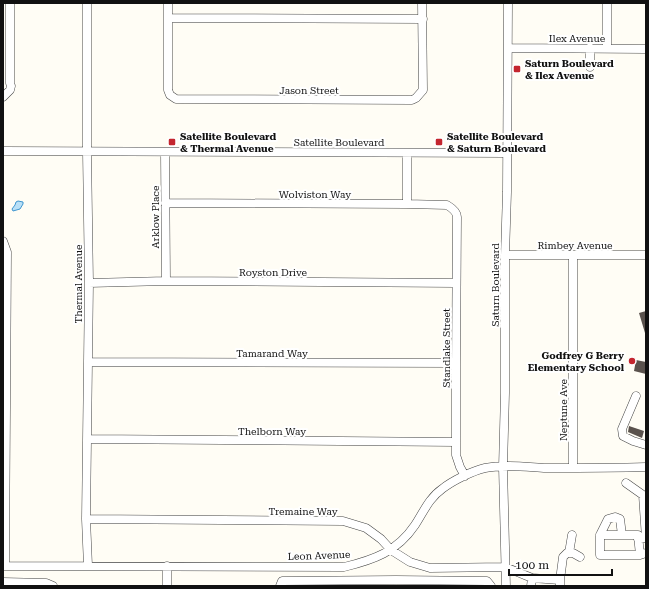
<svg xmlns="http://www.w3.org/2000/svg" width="649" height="589" font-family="'Roboto Serif',serif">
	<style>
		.water { fill: #b9e0f7; stroke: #3f96cf }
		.building { fill: #5a524d }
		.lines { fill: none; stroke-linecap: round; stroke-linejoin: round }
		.minor-casing { stroke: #444; stroke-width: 9 }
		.minor { stroke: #fff; stroke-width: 8 }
		.poi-dot { fill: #c4262e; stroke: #fff; stroke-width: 1.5 }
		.labels { text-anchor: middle; stroke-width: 4; stroke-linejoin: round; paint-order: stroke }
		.street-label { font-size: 10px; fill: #111; stroke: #fff }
		.poi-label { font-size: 10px; font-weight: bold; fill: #111; stroke: #fff; text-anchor: start }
	</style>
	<rect width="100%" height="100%" fill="#fffdf5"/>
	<path class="water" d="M 18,201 L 23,202 L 23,204 L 20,209 L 13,211 L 12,209 L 15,205 L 16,202 Z"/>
	<path class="building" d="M 646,311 L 646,333 L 645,333 L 639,313 Z
		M 636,360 L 646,362 L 646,374 L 634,371 Z
		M 629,426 L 644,431 L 642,438 L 628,432 Z"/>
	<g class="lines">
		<g class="minor-casing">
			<path id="minor" d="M 87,3 L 87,152 L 89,283 L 86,519 L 88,566
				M 168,3 L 168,90 L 170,95 L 176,99 L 412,100 L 416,98 L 423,90 L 422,3
				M 168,18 L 423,19
				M 508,48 L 646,49
				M 607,48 L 607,3
				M 590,67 L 590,48
				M 3,97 L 10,90 L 11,86 L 10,83 L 10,3
				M 3,151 L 507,153
				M 165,152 L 166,281
				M 407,153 L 407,204
				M 165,203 L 407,204 L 447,205 C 452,208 457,212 457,217 L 456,363 L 456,455 L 460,467 L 465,476
				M 3,241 L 7,252 L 5,566
				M 505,255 L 646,255
				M 573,255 L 573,468
				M 89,283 L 166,281 L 456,283
				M 88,362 L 456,363
				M 636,396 L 622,429 L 623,436 L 633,441 L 646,445
				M 88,439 L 456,442
				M 626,483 L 643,495 L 646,538 L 638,539
				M 86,519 L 343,521 L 366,528 L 381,539 L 391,550 L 410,562 L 430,568 L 505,567 L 532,578 L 531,586
				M 600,535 L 608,519 L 615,517 L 620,519 L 622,535
				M 569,553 L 572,535
				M 640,555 L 638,535 L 600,535 L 600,555 L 640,555 L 646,553
				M 3,566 L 344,567 C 373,560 397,552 415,525 C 423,513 429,498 442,489 C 452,481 472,471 485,468 C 504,464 527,467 546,468 C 579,468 613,468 646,467
				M 167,566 L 167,586
				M 532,578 L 560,580 L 560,586
				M 560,580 L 563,557 L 567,553 L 573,553 L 580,557
				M 3,582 L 46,583 L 53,586
				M 280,586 L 282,581 L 396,580 L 487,581 L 491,586
				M 506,586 L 503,467 L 505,393 L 505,255 L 507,192 L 508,3"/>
		</g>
		<use href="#minor" class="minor"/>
	</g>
	<g class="poi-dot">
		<rect x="513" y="65" width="8" height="8" rx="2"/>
		<rect x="168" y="138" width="8" height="8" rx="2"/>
		<rect x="435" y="138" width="8" height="8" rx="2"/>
		<circle cx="632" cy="361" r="4"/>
	</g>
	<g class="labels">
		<g class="street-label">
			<text x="577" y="42">Ilex Avenue</text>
			<text x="309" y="94">Jason Street</text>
			<text x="339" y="146">Satellite Boulevard</text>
			<text x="315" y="198">Wolviston Way</text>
			<text transform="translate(155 217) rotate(-90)" y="4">Arklow Place</text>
			<text x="575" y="249">Rimbey Avenue</text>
			<text x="273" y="276">Royston Drive</text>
			<text transform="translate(78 284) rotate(-90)" y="4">Thermal Avenue</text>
			<text transform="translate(495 285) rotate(-90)" y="4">Saturn Boulevard</text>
			<text transform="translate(446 348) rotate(-90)" y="4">Standlake Street</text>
			<text x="272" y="357">Tamarand Way</text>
			<text transform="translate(563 410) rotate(-90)" y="4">Neptune Ave</text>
			<text x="272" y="435">Thelborn Way</text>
			<text x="303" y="515">Tremaine Way</text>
			<text transform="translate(319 555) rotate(-2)" y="4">Leon Avenue</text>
		</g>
		<g class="poi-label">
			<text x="525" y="67">Saturn Boulevard<tspan x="525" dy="12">&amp; Ilex Avenue</tspan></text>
			<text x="180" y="140">Satellite Boulevard<tspan x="180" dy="12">&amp; Thermal Avenue</tspan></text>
			<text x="447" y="140">Satellite Boulevard<tspan x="447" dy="12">&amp; Saturn Boulevard</tspan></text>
			<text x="624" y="359" text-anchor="end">Godfrey G Berry<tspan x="624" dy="12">Elementary School</tspan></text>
		</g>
	</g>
	<rect width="649" height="589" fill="none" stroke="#111111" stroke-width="8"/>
	<path d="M509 569v6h103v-6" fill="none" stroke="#111111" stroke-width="2"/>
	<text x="515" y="569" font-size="12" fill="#111111" stroke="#ffffff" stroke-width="3" paint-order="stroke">100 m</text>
</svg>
